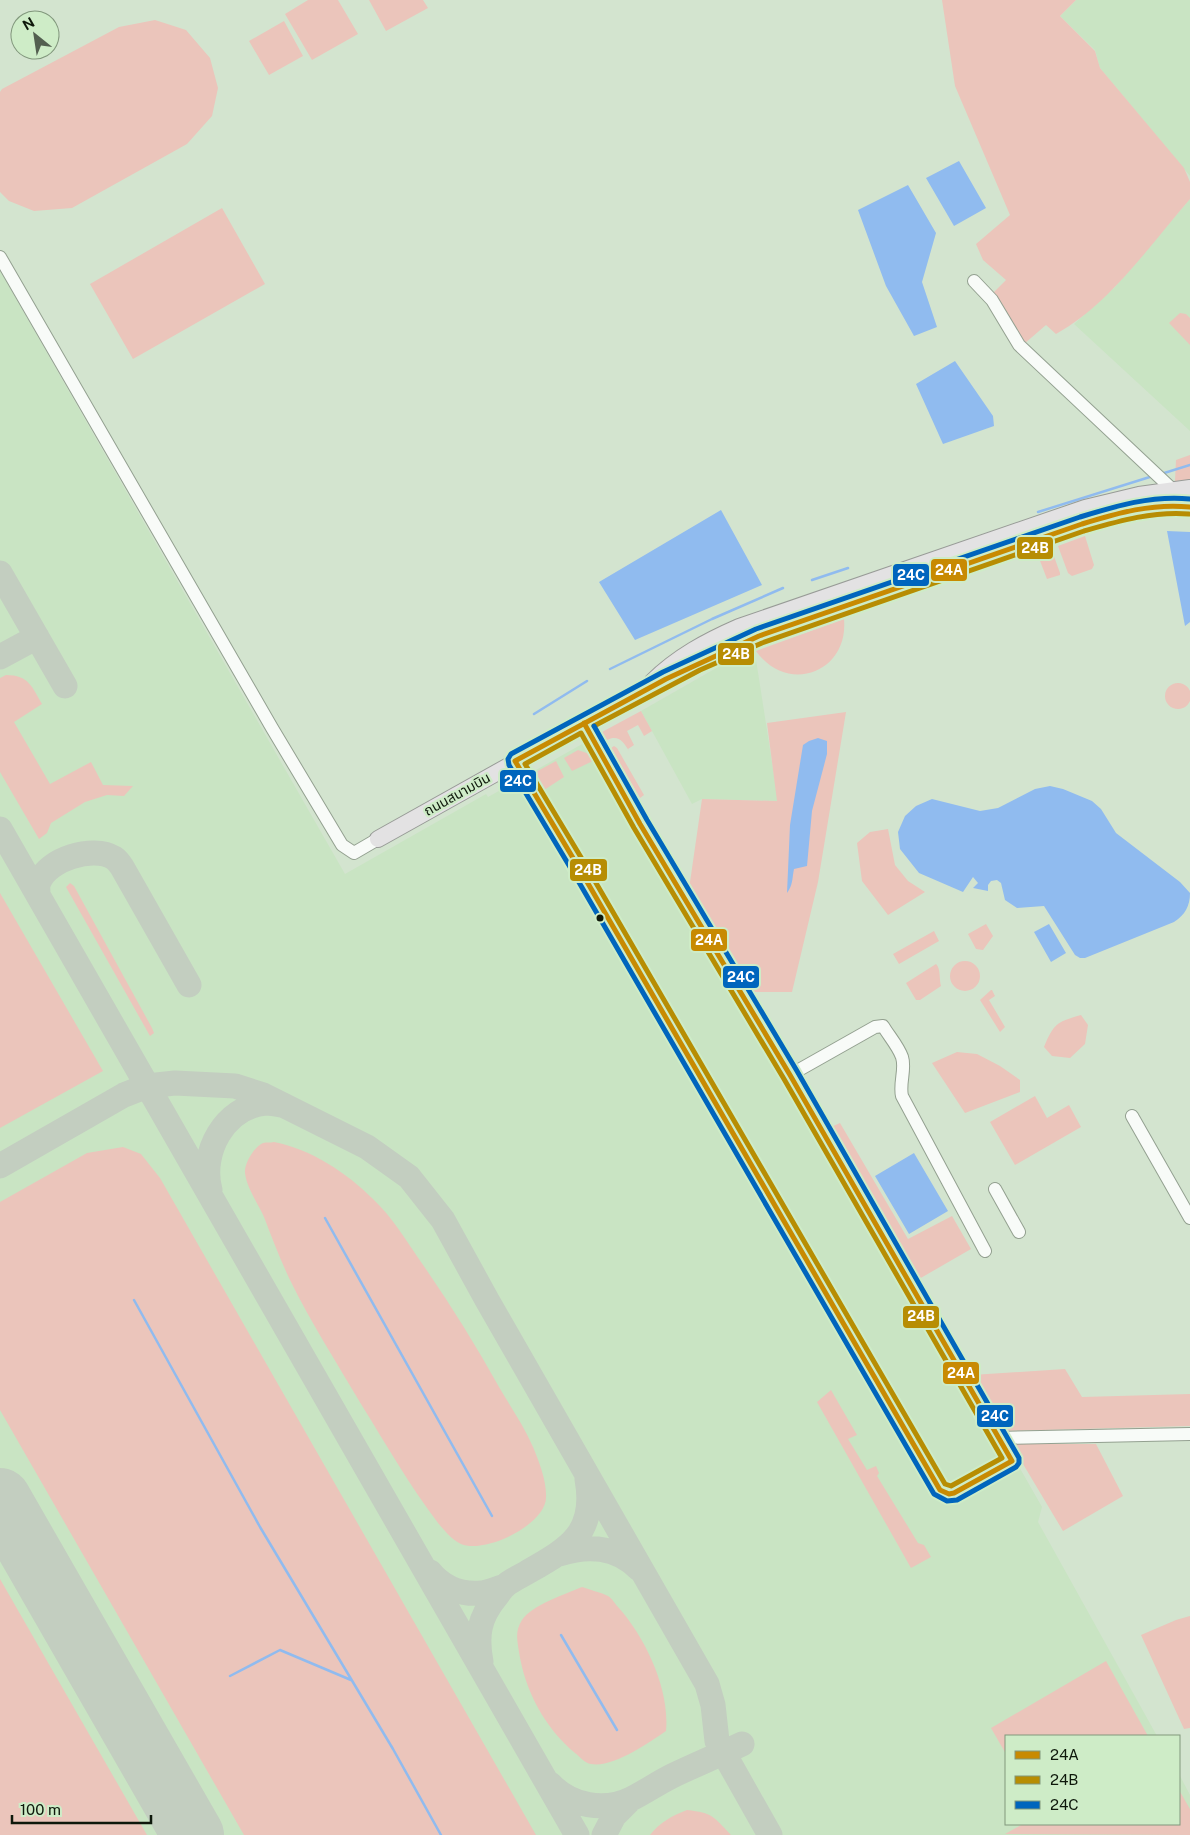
<svg xmlns="http://www.w3.org/2000/svg" width="1190" height="1835" font-family="'Public Sans','Noto Sans Thai',sans-serif">
	<style>
		.built { fill: #c9e4c3 }
		.green { fill: #ebc5bb }
		.water { fill: #90bbef }
		.lines { fill: none; stroke-linecap: round; stroke-linejoin: round }
		.stream { stroke: #90bbef; stroke-width: 2.5 }
		.taxiway { stroke: #c3cec0; stroke-width: 25 }
		.runway { stroke: #c3cec0; stroke-width: 62 }
		.minor-casing { stroke: #93a090; stroke-width: 14 }
		.major-casing { stroke: #989b97; stroke-width: 18 }
		.minor { stroke: #f8fbf8; stroke-width: 12 }
		.major { stroke: #e3e2e3; stroke-width: 16 }
		.bus-1-casing { stroke: #ceecc7; stroke-width: 9 }
		.bus-2-casing { stroke: #ceecc7; stroke-width: 9 }
		.bus-3-casing { stroke: #ceecc7; stroke-width: 9 }
		.bus-1 { stroke: #c88a02; stroke-width: 5 }
		.bus-2 { stroke: #b78d03; stroke-width: 5 }
		.bus-3 { stroke: #0065bd; stroke-width: 5 }
		.bus-dot { fill: #0e180b; stroke: #ceecc7; stroke-width: 2 }
		.labels { text-anchor: middle; stroke-width: 4.5; stroke-linejoin: round; paint-order: stroke }
		.street-label { font-size: 14px; fill: #0e180b; stroke: #ceecc7 }
		.line-badge { stroke: #ceecc7; stroke-width: 2 }
		.badge-label { font-size: 14px; text-anchor: middle; font-weight: bold; fill: #fff }
	</style>
	<rect width="100%" height="100%" fill="#d3e4cf"/>
	<path class="built" d="M 1076,0 L 1190,0 L 1190,176 L 1100,68 L 1095,50 L 1060,16 Z
		M 1190,199 L 1190,431 L 1074,324 L 1115,287 Z
		M 0,271 L 345,874 L 486,794 L 488,797 L 600,734 L 1042,1507 L 1038,1522 L 1157,1736 L 1006,1736 L 1006,1824 L 1179,1824 L 1179,1774 L 1190,1795 L 1190,1835 L 0,1835 Z
		M 755,653 L 778,801 L 702,799 L 692,804 L 641,711 L 725,663 Z"/>
	<path class="green" d="M 308,0 L 338,0 L 358,34 L 312,60 L 285,14 Z
		M 369,0 L 423,0 L 428,8 L 386,31 Z
		M 942,0 L 1076,0 L 1060,16 L 1095,51 L 1100,68 L 1184,168 L 1190,182 L 1190,199 C 1150,245 1110,304 1056,334 L 1046,325 L 1024,344 L 993,293 L 1006,280 L 983,260 L 976,244 L 1010,215 L 955,86 Z
		M 155,20 L 186,30 L 210,58 L 218,88 L 212,116 L 187,144 L 72,208 L 34,211 L 9,201 L 0,192 L 0,92 L 2,89 L 119,27 Z
		M 284,21 L 303,56 L 269,75 L 249,41 Z
		M 222,208 L 265,284 L 133,359 L 90,284 Z
		M 1180,313 L 1186,314 L 1190,318 L 1190,345 L 1169,323 Z
		M 1190,455 L 1190,480 L 1175,481 L 1176,460 Z
		M 1085,536 L 1094,565 L 1092,569 L 1072,576 L 1068,573 L 1058,546 Z
		M 1051,548 L 1060,573 L 1060,575 L 1047,579 L 1037,553 Z
		M 844,619 C 849,673 787,695 756,651 Z
		M 6,675 C 29,675 32,687 42,704 L 14,722 L 50,784 L 91,762 L 103,785 L 133,786 L 124,796 L 107,795 L 85,802 L 51,823 L 47,833 L 39,839 L 0,772 L 0,678 Z
		M1165 696a13 13 0 1 1 26 0a13 13 0 1 1-26 0Z
		M 641,711 L 652,731 L 644,736 L 638,725 L 627,731 L 634,745 L 628,749 L 629,751 C 624,742 618,734 607,740 L 602,732 Z
		M 846,712 L 818,882 L 792,992 L 752,992 L 689,889 L 702,799 L 777,801 L 767,723 Z
		M 614,746 L 617,748 L 644,795 L 640,798 L 611,748 Z
		M 578,750 L 595,756 L 597,759 L 572,771 L 564,758 Z
		M 556,761 L 564,777 L 541,792 L 533,776 L 534,773 Z
		M 888,829 L 895,865 L 908,881 L 925,892 L 888,915 L 862,881 L 857,843 L 870,832 Z
		M 70,883 L 74,886 L 152,1028 L 154,1033 L 150,1036 L 66,887 Z
		M 0,893 L 103,1071 L 0,1128 Z
		M 986,924 L 993,936 L 983,950 L 976,949 L 968,934 Z
		M 934,931 L 939,941 L 899,964 L 893,954 Z
		M950 976a15 15 0 1 1 30 0a15 15 0 1 1-30 0Z
		M 936,964 C 941,969 939,979 941,986 L 920,1000 L 916,1000 L 906,983 Z
		M 991,990 L 992,990 L 995,996 L 989,1000 L 1005,1027 L 1000,1032 L 980,1000 Z
		M 1081,1015 L 1088,1025 L 1085,1044 L 1070,1058 L 1052,1056 L 1044,1047 C 1054,1023 1057,1022 1081,1015 Z
		M 957,1052 L 977,1054 L 1000,1066 L 1020,1080 L 1020,1092 L 965,1113 L 932,1063 Z
		M 1035,1096 L 1047,1118 L 1069,1105 L 1081,1127 L 1015,1165 L 990,1122 Z
		M 840,1123 L 908,1239 L 952,1216 L 971,1249 L 919,1279 L 831,1127 Z
		M 274,1142 C 311,1149 347,1173 373,1199 C 392,1217 406,1240 421,1262 C 449,1302 475,1344 499,1387 C 510,1406 524,1426 533,1447 C 539,1461 547,1482 546,1498 C 545,1525 485,1554 461,1544 C 452,1540 445,1531 438,1523 C 409,1485 386,1444 361,1404 C 337,1363 311,1323 290,1280 C 280,1259 272,1238 264,1217 C 258,1203 247,1189 245,1173 C 244,1164 254,1147 263,1143 C 267,1142 270,1143 274,1142 Z
		M 123,1147 L 141,1154 L 160,1178 L 536,1835 L 244,1835 L 0,1410 L 0,1202 L 87,1153 Z
		M 1065,1369 L 1082,1397 L 1190,1394 L 1190,1426 L 1004,1431 L 972,1375 Z
		M 831,1390 L 857,1435 L 848,1439 L 867,1470 L 876,1466 L 879,1473 L 877,1476 L 918,1543 L 924,1545 L 931,1557 L 911,1568 L 817,1402 Z
		M 1011,1444 L 1096,1444 L 1123,1496 L 1063,1531 Z
		M 0,1579 L 147,1835 L 0,1835 Z
		M 582,1587 C 590,1590 600,1592 608,1596 C 612,1598 615,1604 618,1607 C 646,1638 670,1690 666,1731 C 648,1743 613,1768 591,1764 C 585,1763 580,1757 575,1753 C 545,1728 525,1691 519,1652 C 517,1639 515,1631 522,1620 C 532,1605 566,1594 582,1587 Z
		M 1190,1616 L 1190,1728 L 1184,1729 L 1141,1635 L 1176,1620 Z
		M 1106,1661 L 1148,1736 L 1006,1736 L 1006,1754 L 991,1728 Z
		M 1179,1790 L 1190,1809 L 1190,1835 L 1005,1834 L 1023,1824 L 1179,1824 Z
		M 687,1810 C 713,1813 713,1816 731,1835 L 650,1835 C 660,1822 672,1816 687,1810 Z"/>
	<path class="water" d="M 959,161 L 986,208 L 954,226 L 926,178 Z
		M 908,185 L 936,233 L 922,282 L 937,327 L 914,336 L 886,286 L 858,210 Z
		M 955,361 L 993,416 L 994,426 L 943,444 L 916,384 Z
		M 721,510 L 762,585 L 635,640 L 599,582 Z
		M 1167,531 L 1190,532 L 1190,622 L 1185,626 Z
		M 818,738 L 827,741 L 827,754 L 812,811 L 807,866 L 794,869 C 792,879 793,885 787,893 L 790,825 L 803,745 L 809,741 Z
		M 1050,786 L 1063,789 L 1092,801 L 1101,809 L 1116,833 L 1180,882 L 1190,893 C 1190,906 1185,915 1174,922 L 1085,958 L 1080,958 L 1075,955 L 1044,906 L 1017,908 L 1005,900 L 1001,883 L 997,880 L 991,881 L 988,885 L 988,891 L 973,888 L 978,883 L 973,877 L 963,892 L 919,873 L 900,849 L 898,832 L 905,816 L 916,806 L 932,799 L 980,811 L 998,808 L 1035,789 Z
		M 1049,924 L 1066,953 L 1051,962 L 1034,932 Z
		M 914,1153 L 948,1211 L 909,1234 L 875,1176 Z"/>
	<g class="lines">
		<path class="stream" d="M 1161,474 L 1190,465
			M 1038,512 L 1153,476
			M 812,580 L 848,568
			M 610,669 L 712,619 L 783,588
			M 534,714 L 587,681
			M 325,1218 L 492,1516
			M 134,1300 L 260,1527 L 393,1749 L 441,1835
			M 561,1635 L 617,1730
			M 230,1676 L 280,1650 L 351,1680"/>
		<path class="taxiway" d="M 0,573 L 65,686
			M 0,657 L 37,637
			M 0,829 L 577,1835
			M 38,894 C 38,890 37,885 39,882 C 48,859 93,845 114,858 C 117,860 120,864 122,867 L 189,985
			M 0,1166 L 124,1095 L 147,1086 L 175,1083 L 235,1086 L 263,1095 L 367,1147 L 409,1177 L 443,1220 L 487,1300 L 707,1684 L 713,1705 L 717,1741 L 770,1835
			M 210,1190 C 200,1153 224,1107 266,1103 C 271,1103 276,1104 281,1105
			M 559,1554 C 588,1545 616,1546 639,1569
			M 430,1572 C 443,1588 462,1595 482,1593 C 489,1592 498,1588 505,1586
			M 481,1662 C 476,1635 479,1618 496,1597 C 499,1593 502,1588 506,1585 C 512,1580 519,1577 526,1573 C 568,1549 597,1534 587,1479
			M 550,1784 C 571,1806 604,1812 631,1799 C 645,1792 658,1783 672,1776 C 695,1765 719,1755 742,1744
			M 604,1835 L 614,1816 L 631,1799"/>
		<path class="runway" d="M 0,1499 L 193,1835"/>
		<g class="minor-casing">
			<path id="minor" d="M 0,257 L 272,728 L 342,845 L 354,853 L 378,839
				M 974,281 L 992,300 L 1019,345 L 1172,489
				M 790,1075 L 875,1027 L 883,1026 C 889,1036 898,1046 902,1057 C 906,1069 899,1083 902,1096 L 985,1251
				M 1132,1116 L 1190,1218
				M 995,1189 L 1019,1232
				M 998,1438 L 1190,1434"/>
		</g>
		<g class="major-casing">
			<path id="major" d="M 652,682 C 677,657 707,641 739,627 L 1085,508 L 1139,495 L 1190,488
				M 378,839 L 641,692 L 719,653 L 785,626 L 1082,524 L 1121,513 L 1190,503"/>
		</g>
		<use href="#minor" class="minor"/>
		<use href="#major" class="major"/>
		<g class="bus-1-casing">
			<path id="bus-1" d="M 584,723 L 640,824 L 790,1075 L 1012,1461 L 954,1493 L 949,1494 L 940,1490 L 579,868 L 515,761 L 666,679 L 759,636 L 1082,524 C 1118,513 1152,503 1190,507"/>
		</g>
		<g class="bus-2-casing">
			<path id="bus-2" d="M 594,726 L 700,670 L 762,643 L 1084,531 C 1119,521 1153,511 1189,514
				M 581,733 L 634,828 L 784,1079 L 1002,1458 L 951,1486 L 945,1484 L 585,864 L 525,764 Z"/>
		</g>
		<g class="bus-3-casing">
			<path id="bus-3" d="M 594,726 L 647,820 L 797,1071 L 1019,1458 L 1019,1463 L 1016,1467 L 957,1500 L 947,1501 L 934,1494 L 573,872 L 509,765 L 508,759 L 511,754 L 663,672 L 756,629 L 1080,517 C 1116,506 1152,495 1190,499"/>
		</g>
		<use href="#bus-1" class="bus-1"/>
		<use href="#bus-2" class="bus-2"/>
		<use href="#bus-3" class="bus-3"/>
	</g>
	<circle class="bus-dot" cx="600" cy="918" r="4.5"/>
	<g class="labels">
		<g class="street-label">
			<text transform="translate(457 794) rotate(-29)" y="5">ถนนสนามบิน</text>
		</g>
	</g>
	<g class="line-badge">
		<rect x="1016" y="536" width="38" height="24" rx="5" fill="#b78d03"/>
		<rect x="930" y="558" width="38" height="24" rx="5" fill="#c88a02"/>
		<rect x="892" y="563" width="38" height="24" rx="5" fill="#0065bd"/>
		<rect x="717" y="642" width="38" height="24" rx="5" fill="#b78d03"/>
		<rect x="499" y="769" width="38" height="24" rx="5" fill="#0065bd"/>
		<rect x="569" y="858" width="39" height="24" rx="5" fill="#b78d03"/>
		<rect x="690" y="928" width="38" height="24" rx="5" fill="#c88a02"/>
		<rect x="722" y="965" width="38" height="24" rx="5" fill="#0065bd"/>
		<rect x="902" y="1305" width="38" height="24" rx="5" fill="#b78d03"/>
		<rect x="942" y="1361" width="38" height="24" rx="5" fill="#c88a02"/>
		<rect x="976" y="1404" width="38" height="24" rx="5" fill="#0065bd"/>
	</g>
	<g class="badge-label">
		<text x="1035" y="553">24B</text>
		<text x="949" y="575">24A</text>
		<text x="911" y="580">24C</text>
		<text x="736" y="659">24B</text>
		<text x="518" y="786">24C</text>
		<text x="588" y="875">24B</text>
		<text x="709" y="945">24A</text>
		<text x="741" y="982">24C</text>
		<text x="921" y="1321">24B</text>
		<text x="961" y="1378">24A</text>
		<text x="995" y="1421">24C</text>
	</g>
	<rect x="1005" y="1735" width="175" height="90" fill="#ceecc7" stroke="#81977c"/>
	<rect x="1015" y="1751" width="25" height="8" fill="#c88a02" stroke="#81977c"/>
	<text x="1050" y="1760" font-size="15" fill="#0e180b">24A</text>
	<rect x="1015" y="1776" width="25" height="8" fill="#b78d03" stroke="#81977c"/>
	<text x="1050" y="1785" font-size="15" fill="#0e180b">24B</text>
	<rect x="1015" y="1801" width="25" height="8" fill="#0065bd" stroke="#81977c"/>
	<text x="1050" y="1810" font-size="15" fill="#0e180b">24C</text>
	<g transform="translate(35 35) rotate(330)"><circle r="24" fill="#ceecc7" stroke="#81977c"/>
	<path d="M0-4L9 19L0 12L-9 19Z" fill="#535f50"/>
	<text y="-8" font-size="14" font-weight="bold" text-anchor="middle" fill="#0e180b">N</text>
	</g>
	<path d="M12 1815v8h139v-8" fill="none" stroke="#0e180b" stroke-width="2.5"/>
	<text x="20" y="1815" font-size="15" fill="#0e180b" stroke="#ceecc7" stroke-width="4" paint-order="stroke">100 m</text>
</svg>
